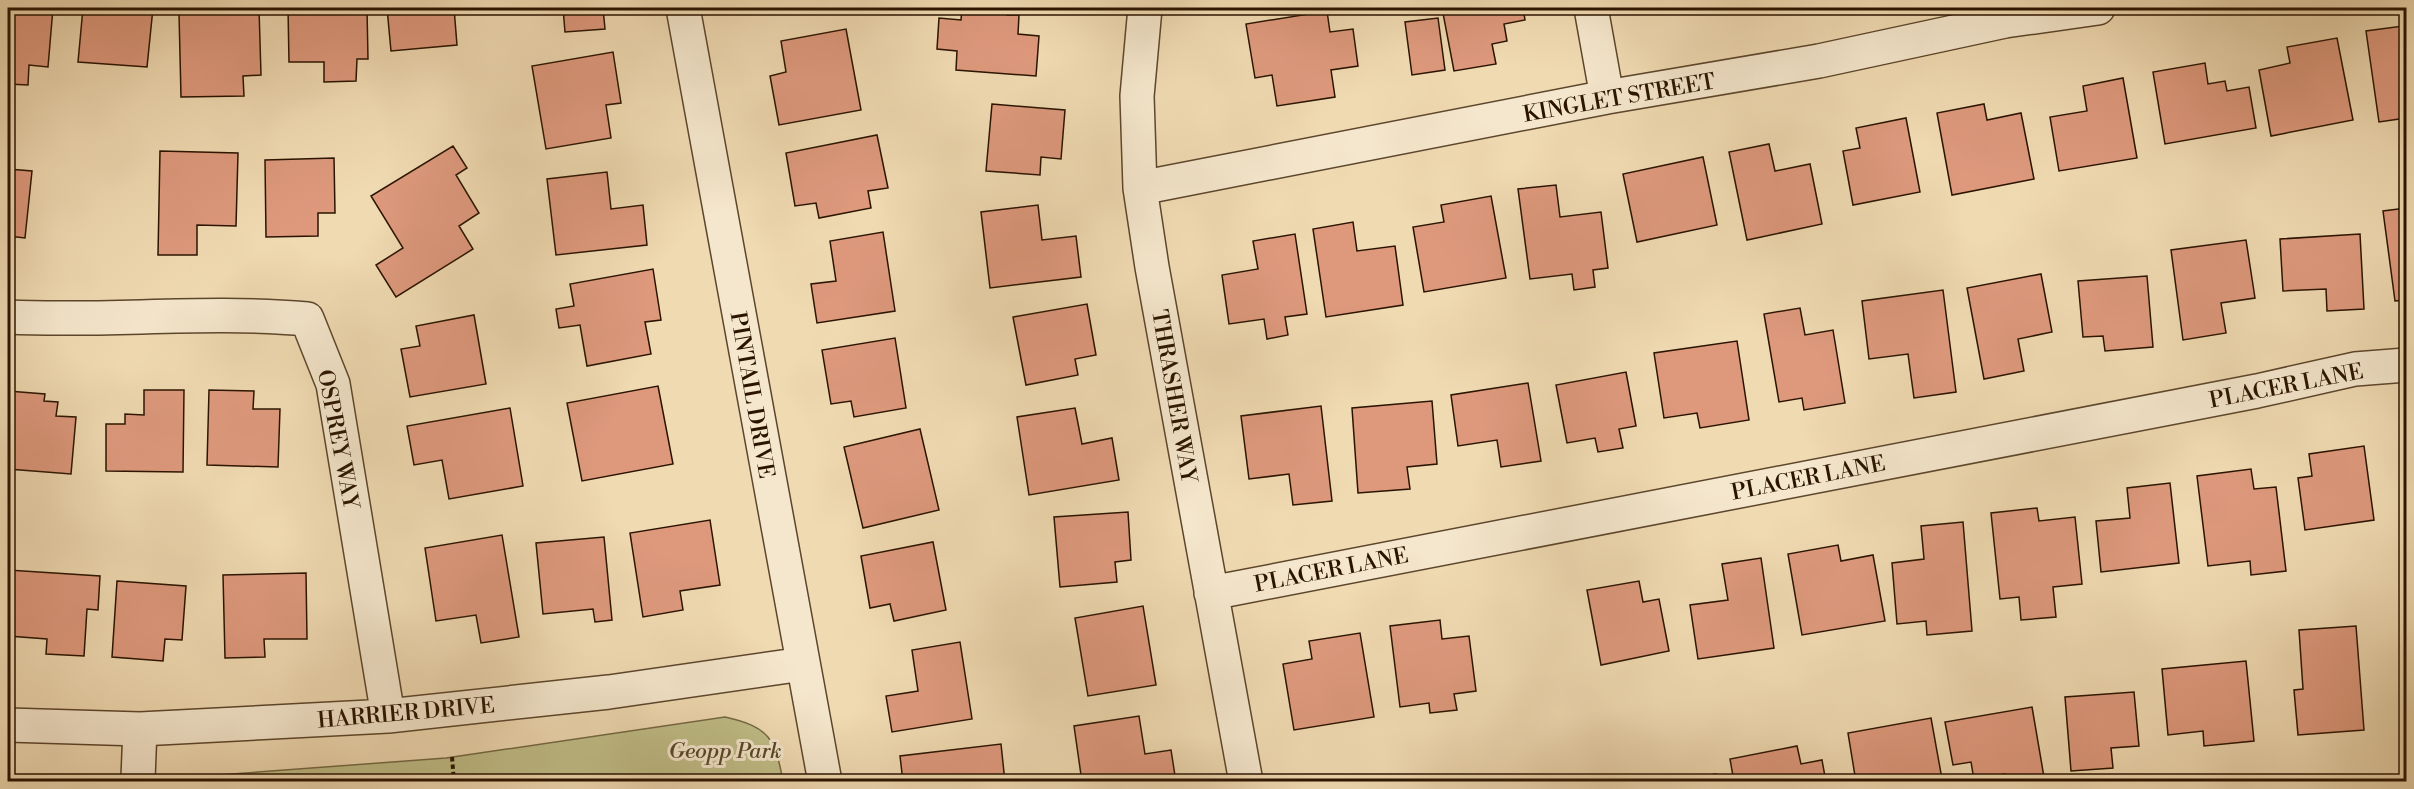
<svg xmlns="http://www.w3.org/2000/svg" width="2414" height="789" font-family="'Libre Bodoni',serif">
	<style>
		.green { fill: #c0be88; stroke: #756944; stroke-width: 1.5 }
		.building { fill: #de997d; stroke: #2a1400; stroke-width: 1.5 }
		.lines { fill: none; stroke-linecap: round; stroke-linejoin: round }
		.minor-casing { stroke: #5c462c; stroke-width: 36 }
		.path { stroke: #2a1400; stroke-width: 4; stroke-dasharray: 4.5 3; stroke-linecap: butt }
		.minor { stroke: #f5e7cd; stroke-width: 33 }
		.labels { text-anchor: middle; stroke-width: 6; stroke-linejoin: round; paint-order: stroke }
		.street-label { font-size: 22px; fill: #2a1400; stroke: #f5e7cd }
		.park-label { font-size: 22px; font-style: italic; fill: #574729; stroke: #f5e7cd }
	</style>
	<rect width="100%" height="100%" fill="#f0dab2"/>
	<filter id="stains"><feTurbulence type="fractalNoise" baseFrequency=".00333" numOctaves="4"/><feColorMatrix values="0 0 0 0 .2 0 0 0 0 .09 0 0 0 0 .02 0 0 0 .5 -.17"/></filter>
	<radialGradient id="worn" r=".72"><stop offset=".6" stop-color="#630" stop-opacity="0"/><stop offset="1" stop-color="#630" stop-opacity=".3"/></radialGradient>
	<path class="green" d="M 725,717 C 770,727 775,739 783,781 L 205,781 L 205,776 L 446,758 Z"/>
	<path class="building" d="M 13,8 L 53,8 L 48,67 L 29,65 L 28,85 L 8,84 L 8,14 L 13,14 Z
		M 83,8 L 153,8 L 147,67 L 78,62 Z
		M 219,8 L 259,8 L 261,75 L 243,76 L 244,96 L 181,97 L 179,13 L 219,12 Z
		M 288,8 L 367,8 L 368,59 L 357,59 L 356,81 L 324,82 L 324,62 L 289,62 Z
		M 387,8 L 454,8 L 457,45 L 391,51 Z
		M 563,8 L 603,8 L 605,29 L 565,32 Z
		M 962,8 L 1007,8 L 1007,15 L 1019,15 L 1018,34 L 1039,36 L 1036,76 L 956,70 L 957,51 L 937,49 L 939,18 L 961,20 Z
		M 1442,8 L 1523,8 L 1525,20 L 1504,24 L 1507,41 L 1492,44 L 1496,64 L 1454,71 Z
		M 1327,11 L 1330,32 L 1353,29 L 1358,66 L 1331,70 L 1335,97 L 1277,106 L 1272,75 L 1255,78 L 1246,24 Z
		M 1438,18 L 1445,70 L 1412,75 L 1405,22 Z
		M 2403,26 L 2406,45 L 2406,118 L 2379,122 L 2366,31 Z
		M 846,29 L 861,110 L 779,125 L 770,76 L 786,72 L 781,41 Z
		M 2337,38 L 2353,120 L 2271,136 L 2259,70 L 2290,63 L 2287,47 Z
		M 613,52 L 621,103 L 606,105 L 611,138 L 546,149 L 532,66 Z
		M 2205,63 L 2208,84 L 2225,81 L 2227,91 L 2249,87 L 2256,128 L 2165,144 L 2153,72 Z
		M 2123,78 L 2137,158 L 2059,171 L 2050,117 L 2087,111 L 2083,86 Z
		M 992,104 L 1065,110 L 1061,159 L 1041,157 L 1040,175 L 986,171 Z
		M 1984,104 L 1987,120 L 2021,113 L 2034,179 L 1952,195 L 1937,113 Z
		M 1906,118 L 1920,192 L 1853,205 L 1843,151 L 1860,148 L 1856,128 Z
		M 877,135 L 888,188 L 868,191 L 871,208 L 819,218 L 816,203 L 795,206 L 786,153 Z
		M 1769,144 L 1775,171 L 1810,164 L 1822,224 L 1747,240 L 1729,152 Z
		M 453,146 L 467,168 L 456,175 L 479,213 L 459,226 L 473,249 L 396,297 L 376,265 L 403,248 L 371,196 Z
		M 160,151 L 238,153 L 236,226 L 197,225 L 197,255 L 158,255 Z
		M 1703,157 L 1717,225 L 1637,242 L 1623,174 Z
		M 334,158 L 335,213 L 318,213 L 318,236 L 266,237 L 265,160 Z
		M 8,169 L 32,171 L 25,238 L 8,236 Z
		M 607,172 L 611,209 L 643,205 L 647,245 L 556,255 L 547,179 Z
		M 1556,185 L 1560,217 L 1601,212 L 1608,268 L 1593,270 L 1595,287 L 1574,290 L 1572,274 L 1530,279 L 1518,189 Z
		M 1491,196 L 1506,278 L 1424,292 L 1413,227 L 1444,222 L 1441,205 Z
		M 1038,205 L 1042,240 L 1076,236 L 1081,277 L 990,288 L 981,212 Z
		M 2406,208 L 2406,300 L 2395,301 L 2383,211 Z
		M 1353,222 L 1357,251 L 1395,246 L 1403,305 L 1326,317 L 1313,229 Z
		M 883,232 L 895,311 L 817,323 L 811,284 L 836,281 L 830,241 Z
		M 1295,234 L 1307,314 L 1285,317 L 1288,335 L 1267,339 L 1264,319 L 1229,324 L 1222,275 L 1258,269 L 1253,241 Z
		M 2360,234 L 2364,309 L 2327,311 L 2326,289 L 2283,291 L 2280,239 Z
		M 2246,240 L 2255,298 L 2221,303 L 2226,333 L 2183,340 L 2171,250 Z
		M 653,269 L 661,320 L 645,322 L 651,354 L 587,366 L 580,325 L 559,328 L 556,309 L 574,306 L 570,284 Z
		M 2041,274 L 2052,332 L 2018,339 L 2024,371 L 1984,379 L 1967,288 Z
		M 2147,276 L 2153,347 L 2105,351 L 2103,336 L 2083,337 L 2078,281 Z
		M 1943,290 L 1956,392 L 1914,398 L 1908,354 L 1869,359 L 1862,301 Z
		M 1087,304 L 1096,355 L 1075,359 L 1078,375 L 1026,385 L 1013,317 Z
		M 1800,308 L 1805,335 L 1833,330 L 1845,403 L 1804,410 L 1802,398 L 1779,402 L 1764,314 Z
		M 474,315 L 486,384 L 410,397 L 401,349 L 420,346 L 416,326 Z
		M 895,338 L 906,408 L 854,417 L 851,401 L 831,404 L 822,350 Z
		M 1737,341 L 1749,420 L 1700,428 L 1697,413 L 1664,418 L 1654,353 Z
		M 1626,372 L 1636,426 L 1619,429 L 1623,448 L 1598,452 L 1595,438 L 1567,443 L 1556,385 Z
		M 1528,383 L 1541,461 L 1501,467 L 1497,440 L 1458,446 L 1451,395 Z
		M 658,386 L 673,464 L 582,481 L 567,403 Z
		M 144,390 L 184,390 L 183,472 L 106,471 L 106,424 L 125,424 L 125,414 L 144,415 Z
		M 209,390 L 254,391 L 253,409 L 280,409 L 278,467 L 207,465 Z
		M 8,391 L 45,394 L 44,401 L 58,402 L 56,416 L 76,417 L 71,474 L 8,469 Z
		M 1432,401 L 1437,464 L 1407,467 L 1410,489 L 1358,493 L 1352,408 Z
		M 1321,406 L 1332,501 L 1293,505 L 1289,474 L 1249,479 L 1241,416 Z
		M 510,408 L 523,486 L 449,499 L 442,460 L 414,465 L 407,426 Z
		M 1075,408 L 1082,444 L 1112,438 L 1119,480 L 1029,495 L 1017,417 Z
		M 920,429 L 939,510 L 863,528 L 844,447 Z
		M 2364,446 L 2374,520 L 2305,530 L 2298,478 L 2312,476 L 2309,454 Z
		M 2251,469 L 2254,489 L 2276,487 L 2286,571 L 2251,575 L 2250,561 L 2208,566 L 2197,476 Z
		M 2170,483 L 2179,563 L 2101,572 L 2096,521 L 2130,518 L 2127,488 Z
		M 2037,508 L 2039,521 L 2075,517 L 2082,584 L 2053,587 L 2056,617 L 2021,620 L 2019,597 L 2000,599 L 1991,513 Z
		M 1128,512 L 1131,560 L 1115,562 L 1117,582 L 1060,587 L 1054,517 Z
		M 710,520 L 720,585 L 680,591 L 683,610 L 643,617 L 630,533 Z
		M 1963,522 L 1972,631 L 1927,635 L 1926,621 L 1897,624 L 1892,563 L 1924,559 L 1921,526 Z
		M 502,535 L 519,637 L 481,643 L 476,615 L 436,621 L 425,548 Z
		M 604,537 L 612,620 L 595,622 L 593,609 L 543,614 L 536,543 Z
		M 933,542 L 946,610 L 894,621 L 890,604 L 870,608 L 861,556 Z
		M 1838,545 L 1841,561 L 1873,555 L 1885,621 L 1802,635 L 1788,554 Z
		M 1761,558 L 1774,648 L 1698,659 L 1690,605 L 1728,600 L 1722,564 Z
		M 8,570 L 100,576 L 98,610 L 87,609 L 84,656 L 46,654 L 47,639 L 8,636 Z
		M 306,573 L 307,639 L 264,639 L 265,657 L 225,658 L 223,575 Z
		M 117,581 L 186,586 L 182,640 L 165,639 L 163,661 L 112,657 Z
		M 1639,581 L 1643,602 L 1659,599 L 1669,651 L 1601,665 L 1587,590 Z
		M 1143,606 L 1156,685 L 1088,696 L 1075,618 Z
		M 1440,620 L 1442,639 L 1469,636 L 1476,691 L 1454,694 L 1457,710 L 1430,713 L 1429,703 L 1400,707 L 1390,626 Z
		M 2356,626 L 2364,730 L 2298,735 L 2294,690 L 2303,689 L 2299,630 Z
		M 1360,633 L 1374,717 L 1294,730 L 1283,664 L 1312,659 L 1309,641 Z
		M 960,642 L 972,719 L 892,732 L 886,696 L 918,691 L 912,650 Z
		M 2246,661 L 2254,741 L 2204,746 L 2203,731 L 2168,735 L 2162,669 Z
		M 2134,692 L 2139,746 L 2111,748 L 2113,768 L 2071,771 L 2065,697 Z
		M 2032,707 L 2044,777 L 2006,782 L 2005,774 L 1974,780 L 1971,762 L 1953,765 L 1945,722 Z
		M 1139,716 L 1145,754 L 1171,750 L 1176,782 L 1082,782 L 1074,726 Z
		M 1931,718 L 1942,779 L 1929,782 L 1856,782 L 1848,733 Z
		M 1001,744 L 1005,782 L 903,782 L 900,756 Z
		M 1797,746 L 1801,764 L 1822,760 L 1826,782 L 1734,782 L 1730,759 Z
		M 1716,774 L 1717,782 L 1674,782 Z"/>
	<g class="lines">
		<g class="minor-casing">
			<path id="minor" d="M 683,8 L 825,782
				M 1145,8 L 1137,96 L 1140,188 L 1152,267 L 1246,782
				M 1591,8 L 1607,97
				M 1140,188 L 1607,97 L 1819,61 L 2005,21 L 2098,8
				M 8,317 C 107,322 207,310 307,319 L 333,384 L 388,716
				M 1211,593 L 2257,391 L 2355,369 L 2406,365
				M 8,725 L 140,729 L 388,716 L 609,692 L 803,664
				M 138,778 L 140,729"/>
		</g>
		<path class="path" d="M 452,757 L 454,782"/>
		<use href="#minor" class="minor"/>
	</g>
	<g class="labels">
		<g class="street-label">
			<text transform="translate(1619 97) rotate(-10)" y="8">KINGLET STREET</text>
			<text transform="translate(2286 385) rotate(-11)" y="8">PLACER LANE</text>
			<text transform="translate(753 395) rotate(80)" y="8">PINTAIL DRIVE</text>
			<text transform="translate(1175 396) rotate(80)" y="8">THRASHER WAY</text>
			<text transform="translate(339 439) rotate(79)" y="8">OSPREY WAY</text>
			<text transform="translate(1808 477) rotate(-11)" y="8">PLACER LANE</text>
			<text transform="translate(1331 569) rotate(-11)" y="8">PLACER LANE</text>
			<text transform="translate(406 712) rotate(-5)" y="8">HARRIER DRIVE</text>
		</g>
		<g class="park-label">
			<text x="725" y="758">Geopp Park</text>
		</g>
	</g>
	<rect width="2414" height="789" fill="none" stroke="#f0dab2" stroke-width="30"/>
	<rect x="9" y="9" width="2396" height="771" fill="none" stroke="#2a1400" stroke-width="3"/>
	<rect x="15" y="15" width="2384" height="759" fill="none" stroke="#2a1400" stroke-width="1.5"/>
	<rect width="100%" height="100%" filter="url(#stains)"/>
	<rect width="100%" height="100%" fill="url(#worn)"/>
</svg>
